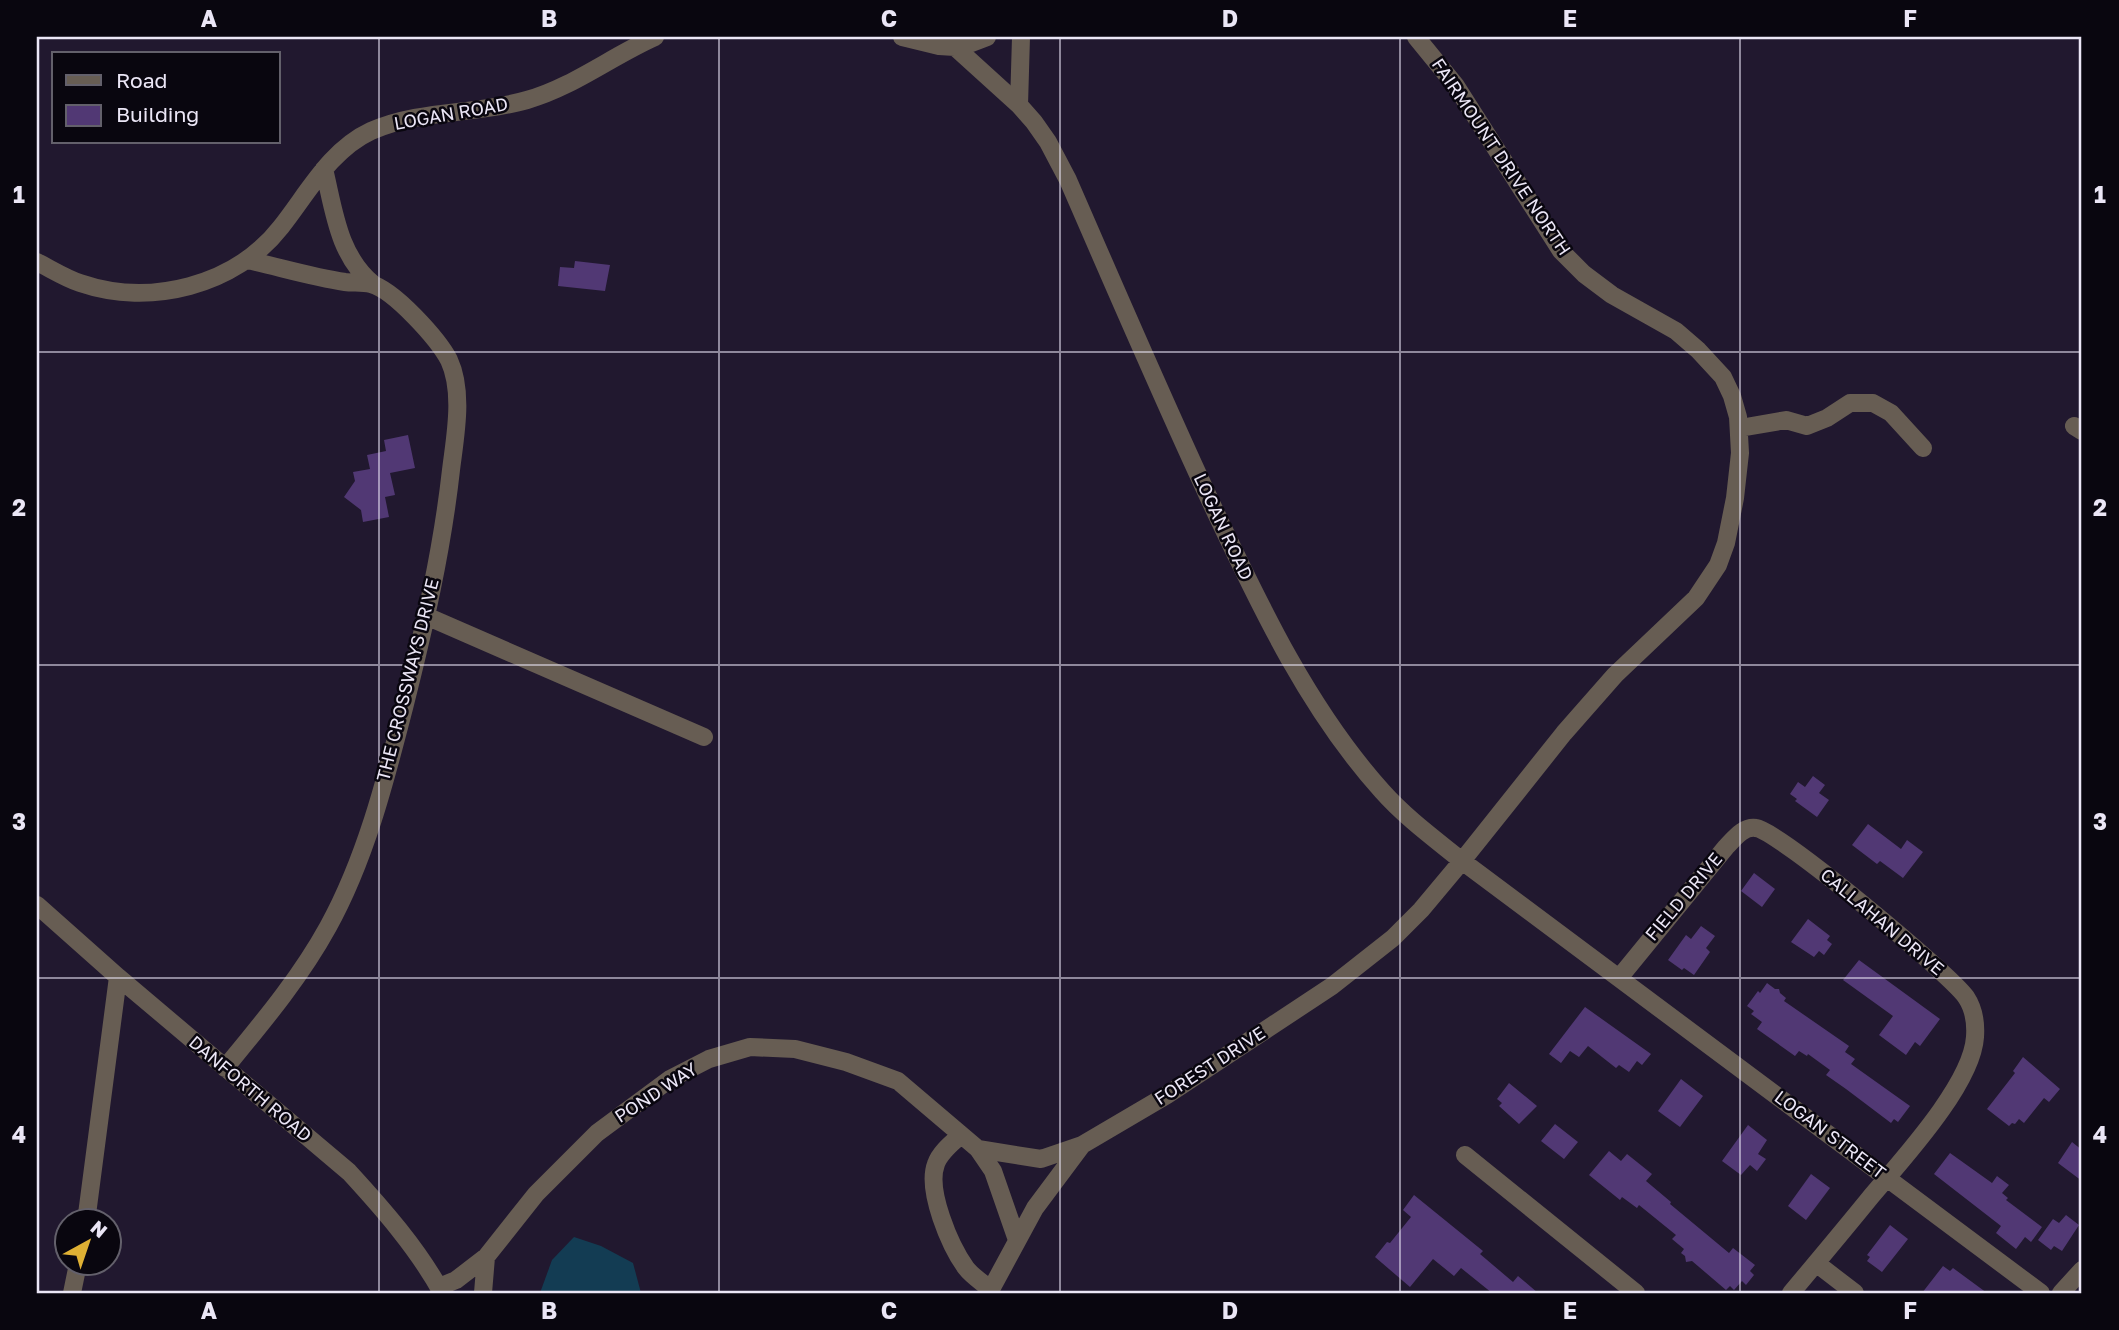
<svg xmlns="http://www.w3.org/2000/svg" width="2119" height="1330" font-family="'Golos Text',sans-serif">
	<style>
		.water { fill: #133c53 }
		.building { fill: #513874 }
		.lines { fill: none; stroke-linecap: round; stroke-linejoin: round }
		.minor { stroke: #675d53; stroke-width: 18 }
		.grid { fill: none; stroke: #ebe6f6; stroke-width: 2; stroke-opacity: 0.55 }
		.labels { text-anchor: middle; stroke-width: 5; stroke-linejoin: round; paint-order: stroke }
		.street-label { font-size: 18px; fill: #ebe6f6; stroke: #09060f }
		.neatline { fill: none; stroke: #ebe6f6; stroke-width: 2.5 }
		.grid-label { font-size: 23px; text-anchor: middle; font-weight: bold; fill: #ebe6f6 }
	</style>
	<rect width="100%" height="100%" fill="#21182f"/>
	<path class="water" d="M 574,1237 L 601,1246 L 633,1263 L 641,1293 L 540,1293 L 552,1260 Z"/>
	<path class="building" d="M 575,261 L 610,265 L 605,291 L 558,286 L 560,267 L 574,268 Z
		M 408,435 L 415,468 L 390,473 L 395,495 L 385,497 L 389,517 L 363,522 L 361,510 L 344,497 L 355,481 L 353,472 L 370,469 L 367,455 L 386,451 L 384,440 Z
		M 1813,776 L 1825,785 L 1819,793 L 1829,800 L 1817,817 L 1795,801 L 1797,799 L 1790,794 L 1798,782 L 1805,787 Z
		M 1868,824 L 1901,849 L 1907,840 L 1923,852 L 1903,878 L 1880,861 L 1877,864 L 1852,845 Z
		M 1754,873 L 1775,889 L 1762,907 L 1741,891 Z
		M 1808,919 L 1830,936 L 1827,940 L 1832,944 L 1824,955 L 1819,951 L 1814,957 L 1791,942 Z
		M 1701,926 L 1715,936 L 1706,948 L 1710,952 L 1694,975 L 1684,968 L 1682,970 L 1668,960 L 1686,935 L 1691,939 Z
		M 1859,960 L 1940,1019 L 1920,1046 L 1915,1042 L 1906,1055 L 1879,1035 L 1893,1016 L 1843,980 Z
		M 1767,983 L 1775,989 L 1779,989 L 1780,993 L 1786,998 L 1784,1001 L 1849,1046 L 1845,1052 L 1855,1059 L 1851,1064 L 1910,1106 L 1898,1122 L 1894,1119 L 1891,1123 L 1846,1089 L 1826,1075 L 1830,1070 L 1808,1054 L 1807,1056 L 1799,1051 L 1795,1056 L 1757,1029 L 1762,1022 L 1751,1014 L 1754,1011 L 1747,1006 L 1758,991 L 1760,993 Z
		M 1585,1007 L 1651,1054 L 1642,1065 L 1637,1061 L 1629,1072 L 1619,1065 L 1616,1068 L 1588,1046 L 1579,1057 L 1570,1051 L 1561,1063 L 1549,1054 Z
		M 2023,1057 L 2060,1089 L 2049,1102 L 2044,1098 L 2024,1123 L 2019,1119 L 2015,1124 L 2012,1123 L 2009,1126 L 1987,1109 L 2015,1073 L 2013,1071 Z
		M 1681,1079 L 1703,1096 L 1680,1127 L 1658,1111 Z
		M 1509,1083 L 1537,1106 L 1519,1124 L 1499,1106 L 1502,1103 L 1497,1099 Z
		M 1555,1124 L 1578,1142 L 1564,1159 L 1541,1141 Z
		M 1748,1125 L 1767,1140 L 1758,1154 L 1766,1159 L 1757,1171 L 1750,1165 L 1741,1175 L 1722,1161 Z
		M 2072,1142 L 2082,1150 L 2082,1181 L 2058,1163 Z
		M 1609,1151 L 1621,1161 L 1627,1154 L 1652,1174 L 1646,1181 L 1671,1202 L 1670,1204 L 1729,1253 L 1733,1248 L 1755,1265 L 1750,1271 L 1754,1275 L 1746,1285 L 1742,1281 L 1734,1290 L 1730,1286 L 1726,1290 L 1692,1261 L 1686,1262 L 1685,1256 L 1681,1253 L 1684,1249 L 1672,1239 L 1676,1235 L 1639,1205 L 1637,1208 L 1622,1197 L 1620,1200 L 1589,1175 Z
		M 1950,1153 L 1992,1183 L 1997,1176 L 2009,1185 L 2002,1193 L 2008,1198 L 2006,1200 L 2042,1227 L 2031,1242 L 2025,1237 L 2016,1249 L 1996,1233 L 2001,1226 L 1934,1174 Z
		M 1811,1174 L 1830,1188 L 1806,1220 L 1788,1206 Z
		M 1414,1195 L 1483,1251 L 1480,1254 L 1513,1282 L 1518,1276 L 1538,1293 L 1492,1293 L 1461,1268 L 1454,1276 L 1433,1259 L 1410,1287 L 1375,1257 L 1387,1242 L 1390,1243 L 1411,1217 L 1403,1210 Z
		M 2066,1215 L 2079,1225 L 2062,1251 L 2054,1246 L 2051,1250 L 2038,1240 L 2053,1219 L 2059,1223 Z
		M 1890,1225 L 1908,1239 L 1882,1272 L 1867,1261 L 1870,1257 L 1867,1255 Z
		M 1943,1266 L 1950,1271 L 1953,1268 L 1987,1293 L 1922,1293 Z"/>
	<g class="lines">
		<path class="minor" d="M 902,37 L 939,46 L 955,47 L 1019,105 L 1034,122 L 1048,142 L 1068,180 C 1116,290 1163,400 1214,509 C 1261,608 1309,710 1382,791 C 1406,818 1435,839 1462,861 L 2041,1293
			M 955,47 L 966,45 L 987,37
			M 1019,105 L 1021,37
			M 324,169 C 334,210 338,255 373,284
			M 37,262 C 51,269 65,278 80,283 C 150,307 235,286 281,227 C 308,193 330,150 371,131 C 421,109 476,115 527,100 C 573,87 612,56 655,37
			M 2074,426 L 2082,431
			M 1740,428 L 1786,420 L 1807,426 L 1827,418 L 1850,403 L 1873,403 L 1891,413 L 1923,448
			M 426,616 L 704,737
			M 37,905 L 118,977 L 349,1172 C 383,1209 418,1249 442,1293
			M 1619,978 L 1726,847 C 1734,839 1743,826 1756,828 C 1779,831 1949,973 1966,997 C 1974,1009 1976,1023 1975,1037 C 1972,1085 1900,1162 1869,1199 C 1843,1231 1817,1262 1791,1293
			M 225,1068 C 262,1023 300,978 328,927 C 365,860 385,782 404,708 C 424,629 442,551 451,470 C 455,437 464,392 449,360 C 438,339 394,290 371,284 C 363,282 353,283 345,282 C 312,277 279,267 247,260
			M 961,1135 C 952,1143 940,1152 936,1164 C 926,1190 950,1246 966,1268 C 972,1276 983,1283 991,1290
			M 978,1149 L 1041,1159 L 1082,1145
			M 1465,1155 L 1636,1293
			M 86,1222 L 118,977
			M 1816,1263 L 1855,1293
			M 439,1287 L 456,1280 L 486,1257
			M 72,1293 L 78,1264
			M 483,1293 L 486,1257 L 536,1194 L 597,1133 L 670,1079 L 709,1059 L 750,1047 L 795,1049 L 846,1062 L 898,1081 L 978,1149 L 993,1171 L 1017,1240
			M 989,1293 L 1035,1208 L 1082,1145 L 1167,1095 L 1332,986 L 1393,938 L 1421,910 L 1462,861 L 1564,733 L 1615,675 L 1696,598 L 1718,565 L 1726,543 L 1735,498 L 1740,453 L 1738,417 L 1732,396 L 1723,377 L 1698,350 L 1676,331 L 1612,295 L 1584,274 L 1561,251 L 1456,86 L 1416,37
			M 2061,1293 L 2082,1270"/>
	</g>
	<path class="grid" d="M 379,37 L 379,1293M 719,37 L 719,1293M 1060,37 L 1060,1293M 1400,37 L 1400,1293M 1740,37 L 1740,1293M 37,352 L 2082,352M 37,665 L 2082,665M 37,978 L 2082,978"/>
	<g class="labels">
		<g class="street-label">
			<text transform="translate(451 114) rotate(-10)" y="6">LOGAN ROAD</text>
			<text transform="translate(1501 157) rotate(56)" y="6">FAIRMOUNT DRIVE NORTH</text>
			<text transform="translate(1223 527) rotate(65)" y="6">LOGAN ROAD</text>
			<text transform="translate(408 680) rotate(-76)" y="6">THE CROSSWAYS DRIVE</text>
			<text transform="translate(1684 897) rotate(-50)" y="6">FIELD DRIVE</text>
			<text transform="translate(1882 922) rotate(40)" y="6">CALLAHAN DRIVE</text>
			<text transform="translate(1210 1066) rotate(-33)" y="6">FOREST DRIVE</text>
			<text transform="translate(250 1089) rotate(40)" y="6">DANFORTH ROAD</text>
			<text transform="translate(656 1093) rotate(-33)" y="6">POND WAY</text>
			<text transform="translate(1830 1135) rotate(37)" y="6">LOGAN STREET</text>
		</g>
	</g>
	<rect width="2119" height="1330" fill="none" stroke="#09060f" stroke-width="77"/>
	<rect x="52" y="52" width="228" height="91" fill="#09060f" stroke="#63606b" stroke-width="2"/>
	<rect x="66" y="75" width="35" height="10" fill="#675d53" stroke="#63606b" stroke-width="2"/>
	<text x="116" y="88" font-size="21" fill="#ebe6f6">Road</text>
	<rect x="66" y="105" width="35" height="21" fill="#513874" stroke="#63606b" stroke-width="2"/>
	<text x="116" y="122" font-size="21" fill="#ebe6f6">Building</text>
	<g transform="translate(88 1242) rotate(40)"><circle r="33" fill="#09060f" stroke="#63606b" stroke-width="2"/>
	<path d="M0-5L12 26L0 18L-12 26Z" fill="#dfb034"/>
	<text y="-10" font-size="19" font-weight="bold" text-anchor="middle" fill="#ebe6f6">N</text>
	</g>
	<rect x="38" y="38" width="2042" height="1254" class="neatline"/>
	<g class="grid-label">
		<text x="209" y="27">A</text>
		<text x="549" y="27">B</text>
		<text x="889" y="27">C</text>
		<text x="1230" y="27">D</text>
		<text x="1570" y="27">E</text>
		<text x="1910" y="27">F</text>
		<text x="19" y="203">1</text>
		<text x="2100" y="203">1</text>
		<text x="19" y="516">2</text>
		<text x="2100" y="516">2</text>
		<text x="19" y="830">3</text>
		<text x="2100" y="830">3</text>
		<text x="19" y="1143">4</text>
		<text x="2100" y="1143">4</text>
		<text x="209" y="1319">A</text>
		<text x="549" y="1319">B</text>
		<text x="889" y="1319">C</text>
		<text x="1230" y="1319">D</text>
		<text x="1570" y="1319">E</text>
		<text x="1910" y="1319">F</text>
	</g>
</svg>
